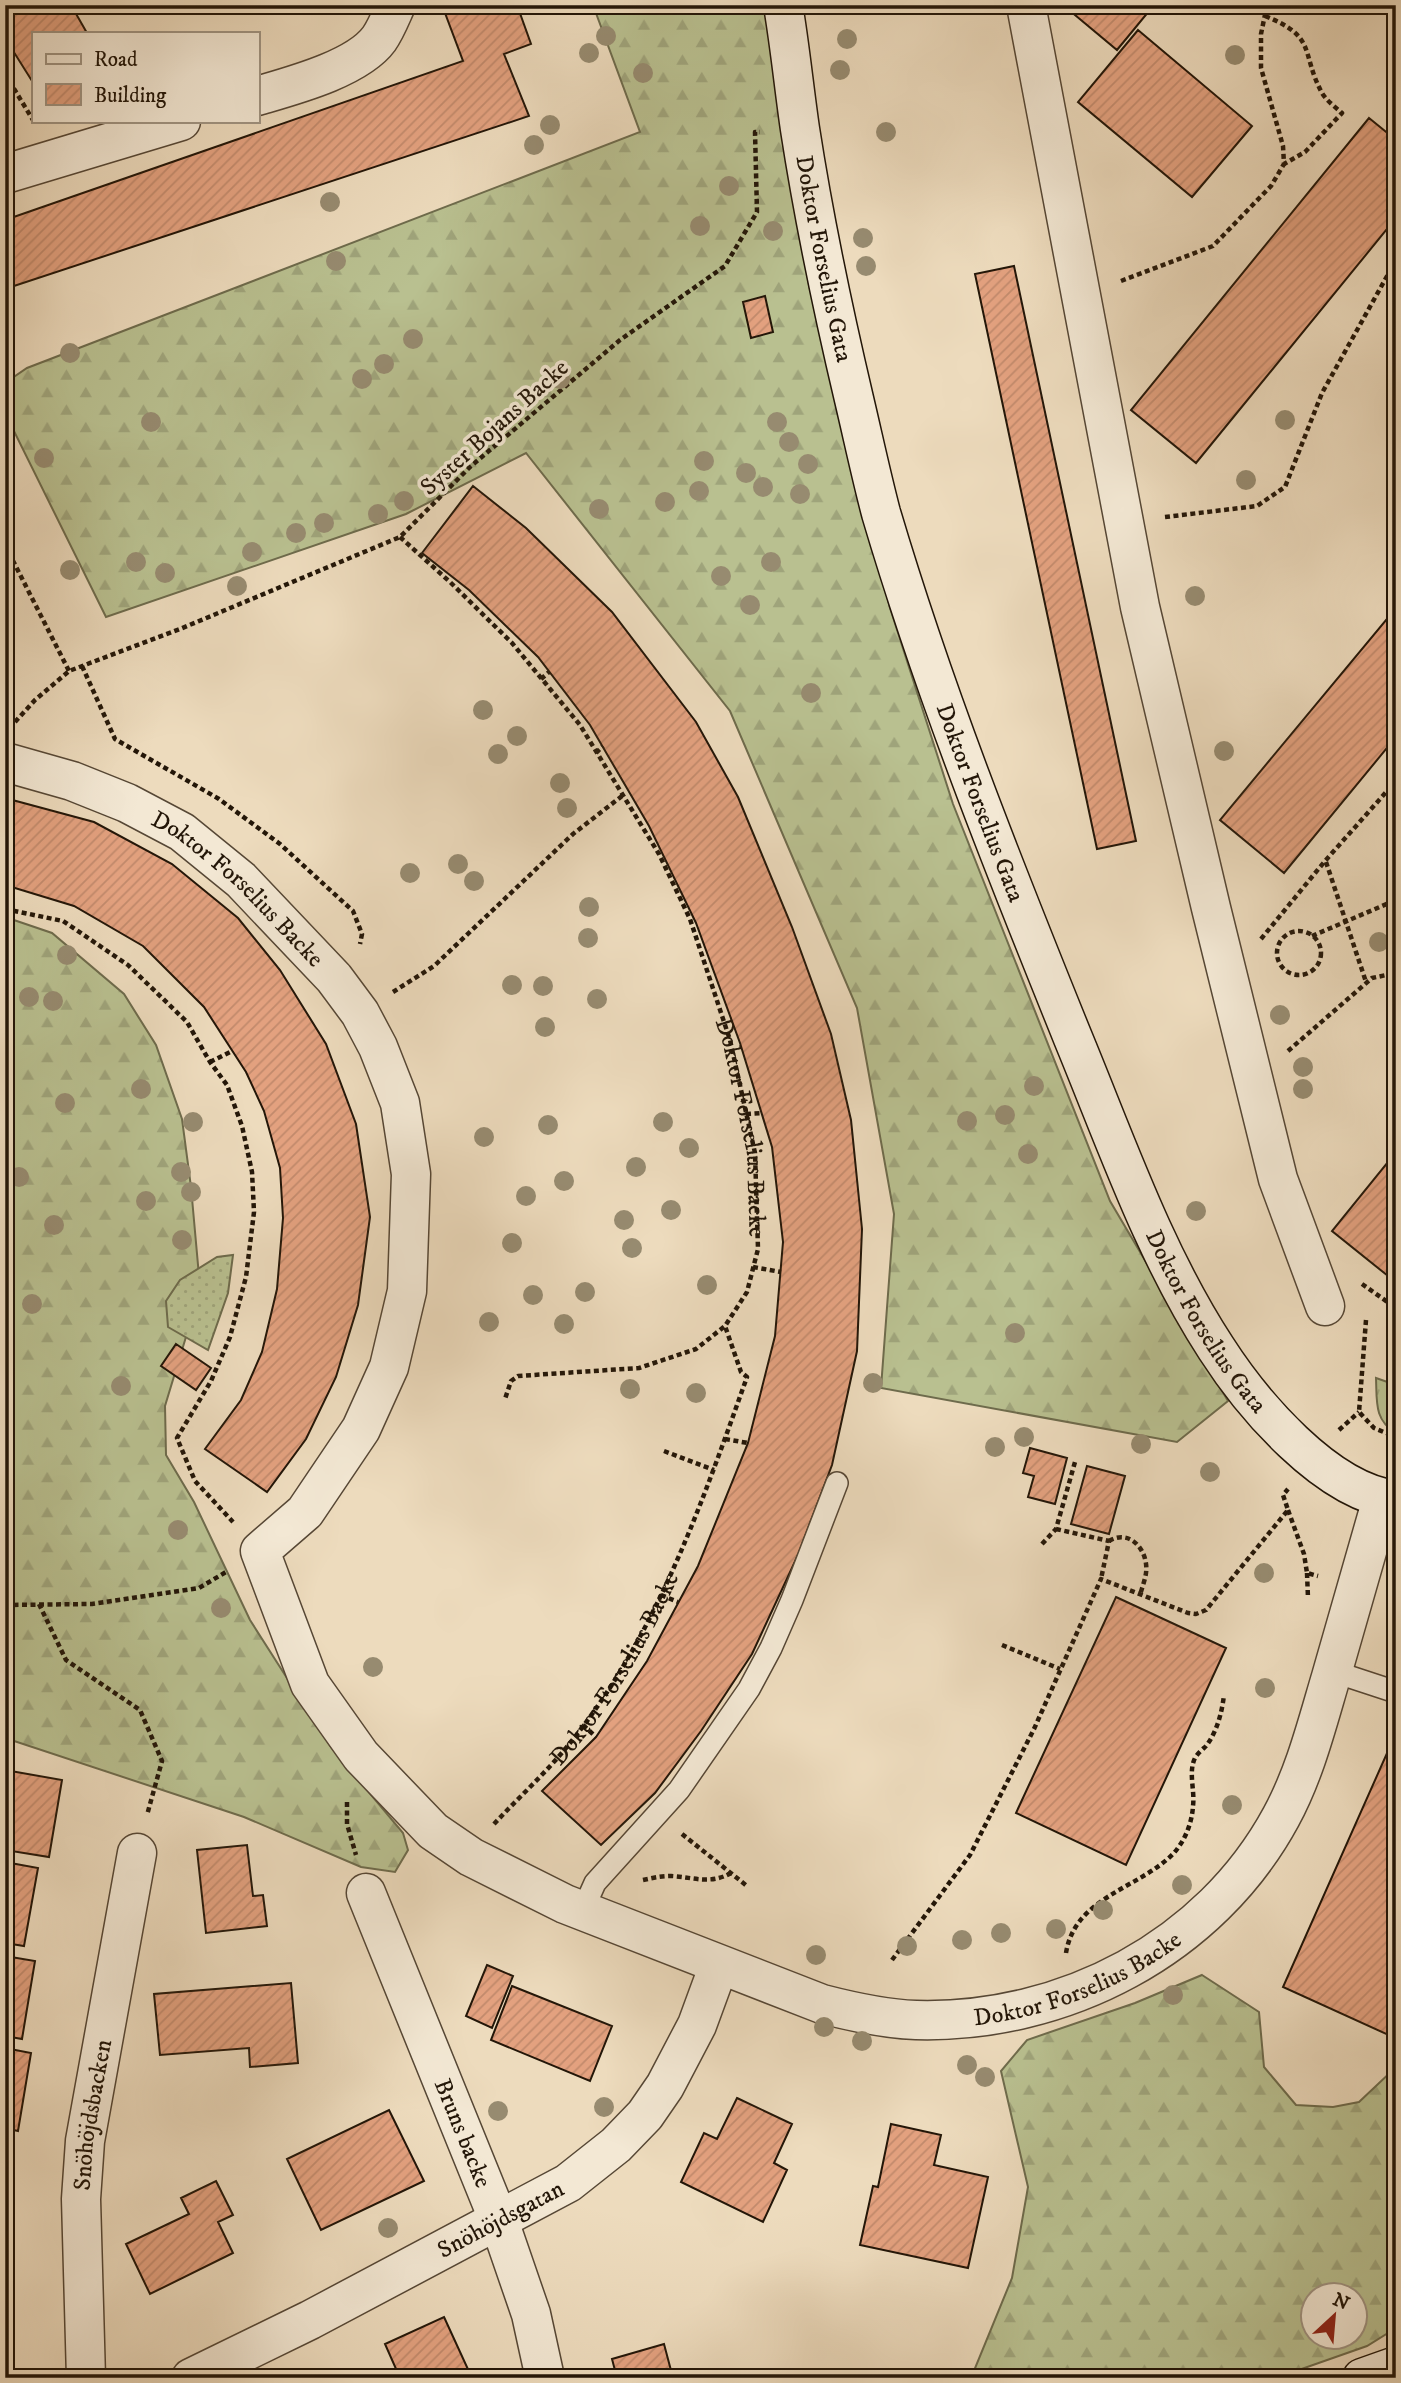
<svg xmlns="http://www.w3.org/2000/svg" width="1401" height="2383" font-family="'IM FELL DW Pica',serif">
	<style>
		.grass { fill: url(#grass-tufts); stroke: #6e6b4c; stroke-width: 2 }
		.forest { fill: url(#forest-firs); stroke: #6e6b4c; stroke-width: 2; fill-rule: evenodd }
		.park { fill: url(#park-dots); stroke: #6e6b4c; stroke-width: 2 }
		.building { fill: url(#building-hatch); stroke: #231608; stroke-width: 2 }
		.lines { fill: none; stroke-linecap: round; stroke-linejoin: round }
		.lane-casing { stroke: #564735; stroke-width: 24 }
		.street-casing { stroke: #564735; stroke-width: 41 }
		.secondary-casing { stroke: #231608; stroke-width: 41 }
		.path { stroke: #231608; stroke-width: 4.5; stroke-dasharray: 5 3.5; stroke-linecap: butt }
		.lane { stroke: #f3e8d4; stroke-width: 21 }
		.street { stroke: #f3e8d4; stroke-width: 38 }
		.secondary { stroke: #f3e8d4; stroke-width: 38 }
		.tree { fill: #978b70 }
		.labels { text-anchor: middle; stroke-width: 7; stroke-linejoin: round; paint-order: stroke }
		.street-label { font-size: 24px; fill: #231608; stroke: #f3e8d4 }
	</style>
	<defs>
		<pattern id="grass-tufts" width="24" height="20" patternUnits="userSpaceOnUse" patternTransform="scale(1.75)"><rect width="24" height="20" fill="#b9c090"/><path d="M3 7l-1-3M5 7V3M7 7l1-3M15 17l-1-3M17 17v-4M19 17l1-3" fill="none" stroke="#9fa47b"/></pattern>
		<pattern id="forest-firs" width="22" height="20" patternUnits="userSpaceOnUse" patternTransform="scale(1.75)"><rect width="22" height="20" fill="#b9c090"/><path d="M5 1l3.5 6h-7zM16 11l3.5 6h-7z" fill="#9fa47b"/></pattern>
		<pattern id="park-dots" width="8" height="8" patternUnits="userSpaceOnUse" patternTransform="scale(1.75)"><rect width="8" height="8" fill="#b9c090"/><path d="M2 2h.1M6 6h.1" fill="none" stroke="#9fa47b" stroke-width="1.8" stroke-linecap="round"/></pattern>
		<pattern id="building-hatch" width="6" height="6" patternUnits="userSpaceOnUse" patternTransform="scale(1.75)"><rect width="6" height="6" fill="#e3a17f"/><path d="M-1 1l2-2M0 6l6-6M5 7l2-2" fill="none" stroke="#c28a6c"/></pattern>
	</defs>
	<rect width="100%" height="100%" fill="#eddbbd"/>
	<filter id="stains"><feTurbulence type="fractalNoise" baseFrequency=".00286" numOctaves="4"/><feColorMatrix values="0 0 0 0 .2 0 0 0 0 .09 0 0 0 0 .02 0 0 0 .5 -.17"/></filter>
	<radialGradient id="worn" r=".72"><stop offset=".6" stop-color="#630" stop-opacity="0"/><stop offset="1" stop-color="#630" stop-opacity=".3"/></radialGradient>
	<path class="grass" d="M 1376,1378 L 1396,1385 L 1396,1433 C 1374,1420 1377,1402 1376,1378 Z"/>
	<path class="forest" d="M 593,5 L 765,5 L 809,285 L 890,608 L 953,804 L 1110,1201 L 1228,1401 L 1177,1442 L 881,1388 L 894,1214 L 857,1008 L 730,711 L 526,453 L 406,514 L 106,617 L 5,413 L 5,383 L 27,368 L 640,132 Z
		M 5,917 L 52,933 L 124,994 L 156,1045 L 182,1119 L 191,1187 L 199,1276 L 189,1327 L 165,1406 L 166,1455 L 194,1502 L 250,1620 L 331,1747 L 403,1833 L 408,1850 L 395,1872 L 361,1867 L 244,1817 L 5,1738 Z
		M 1202,1975 L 1259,2012 L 1264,2067 L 1296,2105 L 1333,2107 L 1359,2102 L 1396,2067 L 1396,2328 L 1367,2346 L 1276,2378 L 971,2378 L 1012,2278 L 1028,2187 L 1001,2071 L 1027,2040 L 1135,2003 ZM 1314,2296 L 1356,2296 L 1356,2338 L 1314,2338 Z"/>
	<path class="park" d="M 233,1255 L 228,1293 L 208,1350 L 168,1327 L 166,1301 L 180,1280 L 217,1257 Z"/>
	<path class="building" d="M 5,5 L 71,5 L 87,33 L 33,33 L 32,81 L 5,38 Z
		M 442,5 L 517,5 L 531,44 L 504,54 L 529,116 L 14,286 L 5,263 L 5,220 L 463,61 Z
		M 1063,5 L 1154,5 L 1117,50 Z
		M 1138,30 L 1252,126 L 1192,197 L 1078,102 Z
		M 1369,118 L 1396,140 L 1396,218 L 1196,463 L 1131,410 Z
		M 1014,266 L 1136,841 L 1097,849 L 975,274 Z
		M 765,296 L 773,332 L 751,338 L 743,302 Z
		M 473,486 L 526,528 L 612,612 L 696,722 L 738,797 L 792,927 L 831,1034 L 851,1120 L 862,1229 L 857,1351 L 832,1465 L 798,1555 L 752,1654 L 701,1731 L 655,1793 L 601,1845 L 542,1791 L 596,1737 L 647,1661 L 698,1566 L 748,1443 L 775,1336 L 783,1242 L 772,1147 L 740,1043 L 696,923 L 649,826 L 590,725 L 538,657 L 469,590 L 422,553 Z
		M 1396,608 L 1396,737 L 1284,873 L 1220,820 Z
		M 5,798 L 94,822 L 172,864 L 238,918 L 280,970 L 326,1044 L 356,1124 L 370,1217 L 358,1305 L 336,1377 L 306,1439 L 267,1492 L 205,1449 L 241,1400 L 262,1352 L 277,1289 L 283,1218 L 280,1168 L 264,1111 L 246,1072 L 204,1007 L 143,946 L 74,906 L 5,885 Z
		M 1396,1152 L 1396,1277 L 1393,1280 L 1332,1231 Z
		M 176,1344 L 211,1368 L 196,1390 L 161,1366 Z
		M 1030,1448 L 1067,1458 L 1055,1504 L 1028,1497 L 1034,1476 L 1023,1473 Z
		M 1087,1466 L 1125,1476 L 1109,1534 L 1071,1524 Z
		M 1116,1597 L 1226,1648 L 1126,1865 L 1016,1813 Z
		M 1396,1733 L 1396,2031 L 1393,2037 L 1283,1987 Z
		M 5,1770 L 62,1780 L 49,1857 L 5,1850 Z
		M 247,1845 L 253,1896 L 263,1895 L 267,1926 L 206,1933 L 197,1850 Z
		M 5,1862 L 38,1868 L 24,1946 L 5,1943 Z
		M 5,1956 L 35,1961 L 22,2039 L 5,2036 Z
		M 487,1965 L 513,1976 L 492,2028 L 466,2016 Z
		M 291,1983 L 298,2063 L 250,2067 L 249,2048 L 160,2055 L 154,1994 Z
		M 512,1986 L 612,2026 L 590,2081 L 491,2040 Z
		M 5,2048 L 31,2053 L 18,2131 L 5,2128 Z
		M 737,2098 L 792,2124 L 774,2163 L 787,2170 L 763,2222 L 681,2182 L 704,2133 L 717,2139 Z
		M 389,2110 L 424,2181 L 321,2230 L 287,2159 Z
		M 891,2124 L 941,2135 L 934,2165 L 988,2177 L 968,2268 L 860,2245 L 873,2186 L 878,2187 Z
		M 216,2181 L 233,2215 L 218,2222 L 233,2253 L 150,2294 L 126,2244 L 189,2214 L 181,2198 Z
		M 5,2234 L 13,2235 L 5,2279 Z
		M 444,2317 L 472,2378 L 400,2378 L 385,2344 Z
		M 664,2344 L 673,2378 L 617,2378 L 612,2359 Z"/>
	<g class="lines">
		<g class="lane-casing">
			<path id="lane" d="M 1332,1671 L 1396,1692
				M 582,1912 L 595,1883 L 679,1790 L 749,1689 L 771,1648 L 792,1600 L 837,1483"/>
		</g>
		<g class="street-casing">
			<g id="street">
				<path d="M 1026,5 L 1140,607 L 1211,908 L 1278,1179 L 1325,1306"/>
				<path d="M 257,96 C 291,86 357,69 379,39 C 386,29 391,16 396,5"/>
				<path d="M 5,174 L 181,121"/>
				<path id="s3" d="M 5,762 L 72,781 L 127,803 L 182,832 L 241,880 L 334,978 L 360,1013 L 378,1047 L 400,1103 L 411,1174 L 407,1291 L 389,1367 L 361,1429 L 305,1512 L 260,1551 L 310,1684 L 361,1756 L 433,1831 L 471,1857 L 565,1904 L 822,2004 C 853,2012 884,2019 916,2020 C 1064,2024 1210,1948 1281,1817 C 1305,1773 1317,1724 1331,1677 C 1348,1617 1365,1558 1382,1499"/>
				<path id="s4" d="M 366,1893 L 499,2221 L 531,2314 L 545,2378"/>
				<path id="s5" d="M 86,2378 L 81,2199 L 85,2141 L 137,1853"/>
				<path id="s6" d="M 191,2378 L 310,2320 L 568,2183 L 616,2145 L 645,2115 L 665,2086 L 697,2025 L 719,1965"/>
			</g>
		</g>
		<g class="secondary-casing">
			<g id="secondary">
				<path id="s7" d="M 783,5 C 790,46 794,88 800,129 C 814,220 833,310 854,399 C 863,437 871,475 881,513 C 934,692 1003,865 1073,1038 C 1116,1142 1154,1253 1216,1348 C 1252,1404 1326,1492 1396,1500"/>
				<path d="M 1362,2378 L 1396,2366"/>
			</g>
		</g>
		<g class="path">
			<path d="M 1265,16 C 1318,37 1300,52 1322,93 C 1326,100 1335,107 1342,113 L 1305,152 L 1284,164"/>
			<path d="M 5,74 L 33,120"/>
			<path d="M 1121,281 L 1213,246 L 1271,186 L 1284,164 L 1283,146 L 1261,68 L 1261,34 L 1267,5"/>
			<path d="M 1165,517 L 1257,506 L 1285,487 L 1322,393 L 1396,260"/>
			<path id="s1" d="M 400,537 L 450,582 L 512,643 L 580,725 L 659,854 L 690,919 L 730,1040 L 755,1153 L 758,1249 L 747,1292 L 725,1326 L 696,1349 L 639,1368 L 518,1376 L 511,1381 L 505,1399"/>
			<path d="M 5,545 L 69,671"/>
			<path d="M 82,666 L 115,739 L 219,799 L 280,844 L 353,911 L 362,934 L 360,944"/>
			<path d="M 541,679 L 549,672"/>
			<path d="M 15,722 L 35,700 L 69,671 L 180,629 L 400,537 L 470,467 L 620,340 L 725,266 L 757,212 L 755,132 L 760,132"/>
			<path d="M 596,753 L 603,746"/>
			<path d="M 1326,862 L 1366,982"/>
			<path d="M 1396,900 L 1394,892 L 1396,877"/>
			<path d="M 5,909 L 63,921 L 128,965 L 187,1022 L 210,1062 L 227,1085 L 242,1126 L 252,1172 L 254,1212 L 246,1277 L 230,1337 L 211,1381 L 177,1438 L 195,1481 L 233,1522"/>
			<circle cx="1299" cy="953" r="22"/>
			<path d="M 1312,936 L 1396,900"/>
			<path d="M 1261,939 L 1325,861 L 1396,781"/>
			<path d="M 393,992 L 434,966 L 573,834 L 622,796"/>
			<path d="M 1288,1051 L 1372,978 L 1396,973"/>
			<path d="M 210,1062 L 232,1051"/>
			<path d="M 746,1114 L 762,1113"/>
			<path d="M 753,1267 L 781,1272"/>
			<path d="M 1362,1284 L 1396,1308"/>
			<path d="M 1366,1320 L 1359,1412 L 1374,1428 L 1396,1437"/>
			<path d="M 1339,1430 L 1359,1412"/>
			<path d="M 725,1439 L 748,1443"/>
			<path d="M 664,1451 L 714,1470"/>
			<path d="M 1288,1510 L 1304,1554 L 1307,1573 L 1318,1576"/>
			<path d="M 1056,1529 L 1109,1541 L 1101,1579"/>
			<path d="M 1109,1541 C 1130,1528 1149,1551 1146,1573 C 1145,1580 1142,1588 1140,1595"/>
			<path d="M 1042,1544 L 1056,1529 L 1075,1462"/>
			<path d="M 1307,1573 L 1308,1598"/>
			<path d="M 661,1595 L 678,1602"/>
			<path d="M 39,1604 L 66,1660 L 140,1710 L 162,1761 L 147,1815"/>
			<path d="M 5,1605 L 92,1604 L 199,1588 L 226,1572"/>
			<path d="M 1002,1645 L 1060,1669"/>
			<path d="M 583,1725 L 596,1737"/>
			<path d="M 347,1802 L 347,1824 L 356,1855"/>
			<path id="s2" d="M 494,1824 C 519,1797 547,1772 570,1743 C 656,1637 702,1503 747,1377 L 741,1372 L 725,1326"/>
			<path d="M 682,1834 L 747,1886"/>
			<path d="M 643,1880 C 652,1878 661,1876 671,1876 C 693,1877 710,1885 731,1873"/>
			<path d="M 1066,1953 C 1075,1897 1138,1889 1173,1854 C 1185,1841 1192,1823 1193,1806 C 1195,1790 1188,1772 1195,1758 C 1198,1753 1203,1749 1206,1746 C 1217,1732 1222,1712 1224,1695"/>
			<path d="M 892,1960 L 970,1855 L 1034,1729 L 1101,1579 L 1188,1613 L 1196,1614 L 1206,1610 L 1288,1510 L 1283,1495 L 1288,1489"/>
		</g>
		<use href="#lane" class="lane"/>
		<use href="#street" class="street"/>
		<use href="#secondary" class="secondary"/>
	</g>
	<g class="tree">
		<circle cx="606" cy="36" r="10"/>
		<circle cx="847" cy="39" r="10"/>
		<circle cx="589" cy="53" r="10"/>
		<circle cx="1235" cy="55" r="10"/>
		<circle cx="840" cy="70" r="10"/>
		<circle cx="643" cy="73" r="10"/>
		<circle cx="550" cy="125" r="10"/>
		<circle cx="886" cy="132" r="10"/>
		<circle cx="534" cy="145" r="10"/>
		<circle cx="729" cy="186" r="10"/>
		<circle cx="330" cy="202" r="10"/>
		<circle cx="700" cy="226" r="10"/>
		<circle cx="773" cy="231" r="10"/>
		<circle cx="863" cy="238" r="10"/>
		<circle cx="336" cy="261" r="10"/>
		<circle cx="866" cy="266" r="10"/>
		<circle cx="413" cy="339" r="10"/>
		<circle cx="70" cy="353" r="10"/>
		<circle cx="384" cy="364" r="10"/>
		<circle cx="362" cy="379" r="10"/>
		<circle cx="560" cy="379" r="10"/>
		<circle cx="1285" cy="420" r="10"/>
		<circle cx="151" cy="422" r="10"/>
		<circle cx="777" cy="422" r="10"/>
		<circle cx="789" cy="442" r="10"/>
		<circle cx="44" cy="458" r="10"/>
		<circle cx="704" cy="461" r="10"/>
		<circle cx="808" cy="464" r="10"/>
		<circle cx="746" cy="473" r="10"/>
		<circle cx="1246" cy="480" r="10"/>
		<circle cx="763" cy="487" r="10"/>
		<circle cx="699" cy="491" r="10"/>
		<circle cx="800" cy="494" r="10"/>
		<circle cx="404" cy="501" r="10"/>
		<circle cx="665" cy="502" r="10"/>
		<circle cx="599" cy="509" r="10"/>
		<circle cx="378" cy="514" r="10"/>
		<circle cx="324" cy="523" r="10"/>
		<circle cx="296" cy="533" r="10"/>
		<circle cx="252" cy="552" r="10"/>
		<circle cx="136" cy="562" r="10"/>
		<circle cx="771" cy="562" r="10"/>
		<circle cx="70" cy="570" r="10"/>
		<circle cx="165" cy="573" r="10"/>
		<circle cx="721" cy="576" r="10"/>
		<circle cx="237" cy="586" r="10"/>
		<circle cx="1195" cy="596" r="10"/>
		<circle cx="750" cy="605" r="10"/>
		<circle cx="811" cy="693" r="10"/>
		<circle cx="483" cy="710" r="10"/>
		<circle cx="517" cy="736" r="10"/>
		<circle cx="1224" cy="751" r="10"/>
		<circle cx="498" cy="754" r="10"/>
		<circle cx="560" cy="783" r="10"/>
		<circle cx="567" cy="808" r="10"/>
		<circle cx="458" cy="864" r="10"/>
		<circle cx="410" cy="873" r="10"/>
		<circle cx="474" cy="881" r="10"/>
		<circle cx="589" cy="907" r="10"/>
		<circle cx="588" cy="938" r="10"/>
		<circle cx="1379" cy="942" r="10"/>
		<circle cx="67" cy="955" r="10"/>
		<circle cx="512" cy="985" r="10"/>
		<circle cx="543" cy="986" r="10"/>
		<circle cx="29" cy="997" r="10"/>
		<circle cx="597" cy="999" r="10"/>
		<circle cx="53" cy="1001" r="10"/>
		<circle cx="1280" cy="1015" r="10"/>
		<circle cx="545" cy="1027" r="10"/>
		<circle cx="1303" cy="1067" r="10"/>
		<circle cx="1034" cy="1086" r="10"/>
		<circle cx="141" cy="1089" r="10"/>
		<circle cx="1303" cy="1089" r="10"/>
		<circle cx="65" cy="1103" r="10"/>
		<circle cx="1005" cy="1115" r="10"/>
		<circle cx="967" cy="1121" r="10"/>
		<circle cx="193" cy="1122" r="10"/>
		<circle cx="663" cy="1122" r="10"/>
		<circle cx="548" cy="1125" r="10"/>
		<circle cx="484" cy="1137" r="10"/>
		<circle cx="689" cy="1148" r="10"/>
		<circle cx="1028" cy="1154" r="10"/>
		<circle cx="636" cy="1167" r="10"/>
		<circle cx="181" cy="1172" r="10"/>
		<circle cx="19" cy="1177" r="10"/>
		<circle cx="564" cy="1181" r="10"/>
		<circle cx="191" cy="1192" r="10"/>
		<circle cx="526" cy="1196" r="10"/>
		<circle cx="146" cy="1201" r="10"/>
		<circle cx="671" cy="1210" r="10"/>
		<circle cx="1196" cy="1211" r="10"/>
		<circle cx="624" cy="1220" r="10"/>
		<circle cx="54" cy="1225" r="10"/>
		<circle cx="182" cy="1240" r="10"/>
		<circle cx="512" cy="1243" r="10"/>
		<circle cx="632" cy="1248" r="10"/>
		<circle cx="707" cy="1285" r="10"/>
		<circle cx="585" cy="1292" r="10"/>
		<circle cx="533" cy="1295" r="10"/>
		<circle cx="32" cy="1304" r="10"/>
		<circle cx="489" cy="1322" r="10"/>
		<circle cx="564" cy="1324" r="10"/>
		<circle cx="1015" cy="1333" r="10"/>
		<circle cx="873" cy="1383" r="10"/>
		<circle cx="121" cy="1386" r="10"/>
		<circle cx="630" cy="1389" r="10"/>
		<circle cx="696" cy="1393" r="10"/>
		<circle cx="1024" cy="1437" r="10"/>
		<circle cx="1141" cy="1444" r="10"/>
		<circle cx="995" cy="1447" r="10"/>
		<circle cx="1210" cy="1472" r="10"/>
		<circle cx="178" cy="1530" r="10"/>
		<circle cx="1264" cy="1573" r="10"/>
		<circle cx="221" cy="1608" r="10"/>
		<circle cx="373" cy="1667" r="10"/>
		<circle cx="1265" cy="1688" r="10"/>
		<circle cx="1232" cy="1805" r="10"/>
		<circle cx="1182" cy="1885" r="10"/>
		<circle cx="1103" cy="1910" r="10"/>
		<circle cx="1056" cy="1929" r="10"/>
		<circle cx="1001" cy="1933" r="10"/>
		<circle cx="962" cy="1940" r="10"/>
		<circle cx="907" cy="1946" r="10"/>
		<circle cx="816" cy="1955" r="10"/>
		<circle cx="1173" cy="1995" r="10"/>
		<circle cx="824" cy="2027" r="10"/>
		<circle cx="862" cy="2041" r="10"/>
		<circle cx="967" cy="2065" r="10"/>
		<circle cx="985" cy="2077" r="10"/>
		<circle cx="604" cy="2107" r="10"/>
		<circle cx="498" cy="2111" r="10"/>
		<circle cx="388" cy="2228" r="10"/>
	</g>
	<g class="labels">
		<g class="street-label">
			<text dy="8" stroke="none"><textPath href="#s7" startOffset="257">Doktor Forselius Gata</textPath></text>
			<text transform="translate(494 427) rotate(-42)" y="8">Syster Bojans Backe</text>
			<text dy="8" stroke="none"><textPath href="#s7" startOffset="824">Doktor Forselius Gata</textPath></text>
			<text dy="8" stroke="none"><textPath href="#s3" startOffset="270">Doktor Forselius Backe</textPath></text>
			<text dy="8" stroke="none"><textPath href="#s1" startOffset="700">Doktor Forselius Backe</textPath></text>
			<text dy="8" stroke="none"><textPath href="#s7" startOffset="1391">Doktor Forselius Gata</textPath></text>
			<text dy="8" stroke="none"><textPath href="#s2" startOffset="198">Doktor Forselius Backe</textPath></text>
			<text dy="8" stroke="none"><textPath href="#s3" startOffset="2065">Doktor Forselius Backe</textPath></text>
			<text dy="8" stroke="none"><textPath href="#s5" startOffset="264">Snöhöjdsbacken</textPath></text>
			<text dy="8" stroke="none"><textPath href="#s4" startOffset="259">Bruns backe</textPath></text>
			<text dy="8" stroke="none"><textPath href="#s6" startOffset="348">Snöhöjdsgatan</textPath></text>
		</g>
	</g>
	<rect width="1401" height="2383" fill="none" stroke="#eddbbd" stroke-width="28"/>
	<rect x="7" y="7" width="1387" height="2369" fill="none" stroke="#231608" stroke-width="3.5"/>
	<rect x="14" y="14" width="1373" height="2355" fill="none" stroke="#231608" stroke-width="2"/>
	<rect x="32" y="32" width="228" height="91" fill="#f3e8d4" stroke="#a09482" stroke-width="2"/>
	<rect x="46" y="54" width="35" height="10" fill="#f3e8d4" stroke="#a09482" stroke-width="2"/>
	<text x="94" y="66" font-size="21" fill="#231608">Road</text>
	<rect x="46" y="84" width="35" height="21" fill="url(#building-hatch)" stroke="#a09482" stroke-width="2"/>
	<text x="94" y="102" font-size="21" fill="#231608">Building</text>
	<g transform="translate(1334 2316) rotate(26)"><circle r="33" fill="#f3e8d4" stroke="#a09482" stroke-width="2"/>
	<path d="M0-5L12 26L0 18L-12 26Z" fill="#8f2418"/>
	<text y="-10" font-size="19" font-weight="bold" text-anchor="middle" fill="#231608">N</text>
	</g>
	<rect width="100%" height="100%" filter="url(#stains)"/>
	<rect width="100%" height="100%" fill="url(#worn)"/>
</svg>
